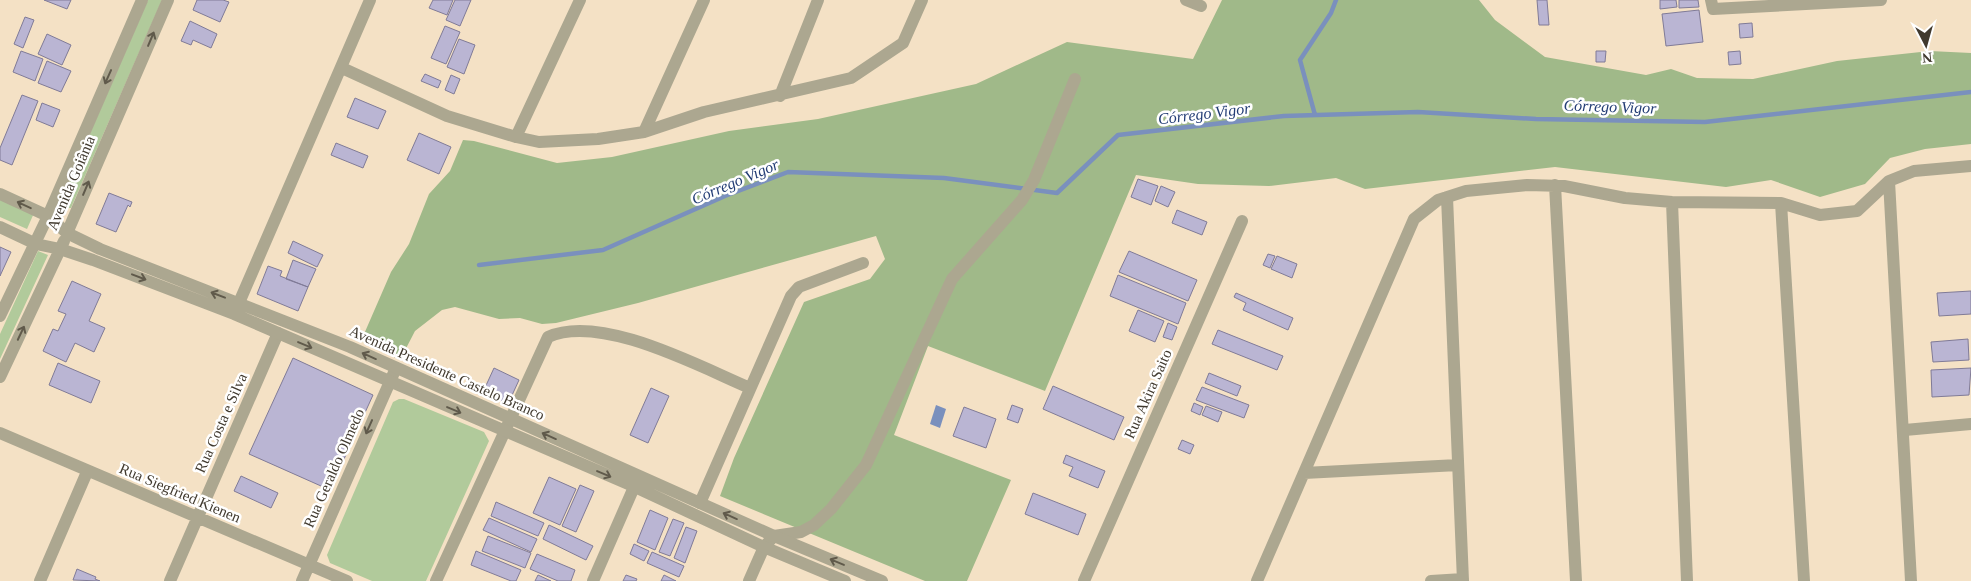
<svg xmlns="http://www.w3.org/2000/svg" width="1971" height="581" font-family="'Times New Roman',serif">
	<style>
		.green { fill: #b1ca9b }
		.forest { fill: #a0b989 }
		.water { fill: #7a90bd }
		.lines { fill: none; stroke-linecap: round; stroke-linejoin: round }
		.stream { stroke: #7a90bd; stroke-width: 4.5 }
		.building { fill: #bab5d3; stroke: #807b97 }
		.minor { stroke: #aca790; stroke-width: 12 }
		.tertiary { stroke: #aca790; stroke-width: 12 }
		.oneway { stroke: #605a4b }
		.labels { text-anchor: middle; stroke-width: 5; stroke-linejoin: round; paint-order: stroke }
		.street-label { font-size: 15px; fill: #40392e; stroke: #fff }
		.water-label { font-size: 16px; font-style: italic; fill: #233d75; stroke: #fff }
	</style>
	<rect width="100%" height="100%" fill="#f4e1c5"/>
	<path class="green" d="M 148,0 L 162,0 L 71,208 L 64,208 L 60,202 Z
		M 0,199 L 34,213 L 27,229 L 0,217 Z
		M 38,251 L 48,255 L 0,359 L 0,334 Z
		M 399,399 L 404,399 L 484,432 L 489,441 L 426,581 L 372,581 L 330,563 L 327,555 L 393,402 Z"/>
	<path class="forest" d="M 1222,0 L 1479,0 L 1495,20 L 1545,57 L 1646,75 L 1671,69 L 1697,78 L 1753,79 L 1837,61 L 1930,51 L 1971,53 L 1971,144 L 1925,149 L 1890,158 L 1865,184 L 1820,197 L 1771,180 L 1726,187 L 1555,167 L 1365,189 L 1336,178 L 1269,186 L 1198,184 L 1136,175 L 1045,391 L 928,346 L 894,435 L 1011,480 L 967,581 L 925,581 L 720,496 L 734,458 L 804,302 L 870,279 L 885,259 L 876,236 L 638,303 L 556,323 L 542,324 L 520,318 L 499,319 L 455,307 L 442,310 L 415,331 L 400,360 L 361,341 L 391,272 L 409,244 L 429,194 L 450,171 L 463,140 L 474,141 L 557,163 L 612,157 L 729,131 L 818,119 L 976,84 L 1067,42 L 1193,59 Z"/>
	<path class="water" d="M 936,405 L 946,409 L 940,428 L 930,424 Z"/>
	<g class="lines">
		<path class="stream" d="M 1315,115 L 1300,60 L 1331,13 L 1336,0
			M 479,265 L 603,250 L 725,196 L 788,172 L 944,178 L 1057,193 L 1118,135 L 1284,116 L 1418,112 L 1536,119 L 1705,122 L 1971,92"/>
	</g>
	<path class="building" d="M 44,0 L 71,0 L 67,9 Z
		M 197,0 L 223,0 L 229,2 L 220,22 L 193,10 Z
		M 433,0 L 453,0 L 447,15 L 429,8 Z
		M 455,0 L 471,0 L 460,26 L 446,20 Z
		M 1537,0 L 1547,0 L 1549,25 L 1539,25 Z
		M 1660,0 L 1676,0 L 1677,7 L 1660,9 Z
		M 1679,0 L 1698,0 L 1699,7 L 1679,8 Z
		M 1699,10 L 1703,42 L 1666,46 L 1662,14 Z
		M 25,17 L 34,20 L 23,48 L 14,44 Z
		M 190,21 L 217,34 L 211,48 L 193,40 L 191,45 L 181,41 Z
		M 1752,23 L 1753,37 L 1740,38 L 1739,24 Z
		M 445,26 L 460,32 L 446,64 L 431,58 Z
		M 47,34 L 71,45 L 62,65 L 38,54 Z
		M 459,39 L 475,45 L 464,74 L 447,67 Z
		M 21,51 L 43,59 L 35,81 L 13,72 Z
		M 1596,51 L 1606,51 L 1605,62 L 1596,62 Z
		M 1740,51 L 1741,64 L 1729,65 L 1728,52 Z
		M 47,61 L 71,71 L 61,92 L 38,83 Z
		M 425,74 L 441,81 L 438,88 L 421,81 Z
		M 451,75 L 460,79 L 454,94 L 445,90 Z
		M 22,95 L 38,101 L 12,165 L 0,160 L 0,148 Z
		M 355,98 L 386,111 L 378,129 L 347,117 Z
		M 42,103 L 60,110 L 53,127 L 36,120 Z
		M 419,133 L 451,147 L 439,174 L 407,160 Z
		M 336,143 L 368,156 L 363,168 L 331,155 Z
		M 1138,179 L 1158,186 L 1151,205 L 1131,197 Z
		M 1161,186 L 1175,192 L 1168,207 L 1155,201 Z
		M 109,193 L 132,202 L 130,207 L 128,205 L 116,232 L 96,224 Z
		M 1177,210 L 1207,222 L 1202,235 L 1172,223 Z
		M 293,241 L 323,255 L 317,267 L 288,253 Z
		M 0,247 L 11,252 L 0,276 Z
		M 1129,251 L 1197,280 L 1188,301 L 1119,272 Z
		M 1268,254 L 1275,256 L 1270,268 L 1263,265 Z
		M 1277,256 L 1297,264 L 1292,278 L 1271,269 Z
		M 293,260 L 316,269 L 308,287 L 286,279 Z
		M 268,266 L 282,271 L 280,276 L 308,287 L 298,311 L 257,294 Z
		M 1118,275 L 1186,303 L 1178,324 L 1110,296 Z
		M 72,281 L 101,294 L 89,321 L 105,328 L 94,352 L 75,343 L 66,362 L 43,351 L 53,329 L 58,331 L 66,314 L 58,311 Z
		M 1971,291 L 1971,314 L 1939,316 L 1937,293 Z
		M 1236,293 L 1293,318 L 1288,330 L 1243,310 L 1246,303 L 1234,297 Z
		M 1138,310 L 1164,321 L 1155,342 L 1129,331 Z
		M 1168,323 L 1177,327 L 1172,340 L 1163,337 Z
		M 1218,330 L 1283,356 L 1277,370 L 1212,344 Z
		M 1968,339 L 1969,360 L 1933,362 L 1931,342 Z
		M 293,358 L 373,395 L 330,490 L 249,454 Z
		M 58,363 L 100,381 L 91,403 L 49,385 Z
		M 494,368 L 519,380 L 508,404 L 483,392 Z
		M 1971,368 L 1969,395 L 1932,397 L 1931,370 Z
		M 1209,373 L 1241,386 L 1237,396 L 1205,383 Z
		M 1053,386 L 1124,417 L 1114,440 L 1043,409 Z
		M 1202,387 L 1249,405 L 1244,418 L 1196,400 Z
		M 651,388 L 669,396 L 648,443 L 630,435 Z
		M 1194,403 L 1203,407 L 1200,415 L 1191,411 Z
		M 1012,405 L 1023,409 L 1018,423 L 1007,419 Z
		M 1206,406 L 1222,412 L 1218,422 L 1202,415 Z
		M 964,407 L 996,419 L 986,448 L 953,436 Z
		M 1182,440 L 1194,445 L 1190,454 L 1178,449 Z
		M 1066,455 L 1105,471 L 1098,488 L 1069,476 L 1073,467 L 1063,463 Z
		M 241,476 L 278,493 L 271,508 L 234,491 Z
		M 549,477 L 576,489 L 560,525 L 533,513 Z
		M 580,485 L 594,491 L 576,532 L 562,526 Z
		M 1033,493 L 1086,514 L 1078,535 L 1025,514 Z
		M 496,502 L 544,523 L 538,536 L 491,516 Z
		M 650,510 L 668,518 L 655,550 L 637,542 Z
		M 489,518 L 537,539 L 531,552 L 483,530 Z
		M 673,519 L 684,523 L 670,556 L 659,552 Z
		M 549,525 L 593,546 L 586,560 L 543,539 Z
		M 686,527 L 697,531 L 685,563 L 674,558 Z
		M 488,536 L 531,553 L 525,568 L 482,551 Z
		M 634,544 L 649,551 L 644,561 L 630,554 Z
		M 476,551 L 521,570 L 516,581 L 511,581 L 471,565 Z
		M 652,552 L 684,566 L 679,577 L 647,563 Z
		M 537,554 L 575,570 L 571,581 L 558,581 L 530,569 Z
		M 77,569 L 96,577 L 95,579 L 100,581 L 73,580 Z
		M 538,575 L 551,581 L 535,581 Z
		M 626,575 L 637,579 L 636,581 L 623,581 Z
		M 664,575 L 676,581 L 661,581 Z"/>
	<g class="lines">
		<path class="minor" d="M 1186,0 L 1201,6
			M 1711,0 L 1713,9 L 1881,0
			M 342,68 L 447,116 L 516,137 L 539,142 L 598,139 L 644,132 L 704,112 L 851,78 L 903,43 L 922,0
			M 780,96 L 818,0
			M 644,132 L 704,0
			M 516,137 L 580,0
			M 1889,181 L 1914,171 L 1971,166
			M 1555,185 L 1576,581
			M 1447,197 L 1463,581
			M 1672,202 L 1687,581
			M 1781,203 L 1804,581
			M 48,216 L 142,0
			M 67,233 L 168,0
			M 235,312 L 370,0
			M 1905,430 L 1971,424
			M 0,433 L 347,581
			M 1304,473 L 1458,465
			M 700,503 L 791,296 L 799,287 L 863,263
			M 40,581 L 87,472
			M 170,581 L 278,333
			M 302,581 L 396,368
			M 436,581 L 548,337 C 601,313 700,367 750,388
			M 593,581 L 638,478
			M 749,581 L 764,547 L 774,536 L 801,532 L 814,525 L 831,509 L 866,465 L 952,279 L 1022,200 L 1034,180 L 1075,79
			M 1084,581 L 1242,221
			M 1257,581 L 1414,219 L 1438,200 L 1466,191 L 1527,185 L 1564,186 L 1625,198 L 1672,202 L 1781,203 L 1820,215 L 1857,211 L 1889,181 L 1911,581
			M 1431,581 L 1463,579"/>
		<path class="tertiary" d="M 0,194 L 48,216 L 67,233 L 100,249 L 350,347 L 774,536 L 882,581
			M 0,227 L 36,244 L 60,249 L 93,260 L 234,314 L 633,486 L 764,547 L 845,581
			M 0,316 L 48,216
			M 0,377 L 64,241"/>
	</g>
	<defs><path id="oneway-shaft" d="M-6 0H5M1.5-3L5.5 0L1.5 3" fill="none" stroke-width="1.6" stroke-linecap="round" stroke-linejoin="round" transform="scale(1.25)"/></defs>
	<g class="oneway">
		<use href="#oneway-shaft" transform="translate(151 39) rotate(-67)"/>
		<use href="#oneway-shaft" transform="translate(108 77) rotate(114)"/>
		<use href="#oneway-shaft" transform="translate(86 188) rotate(-67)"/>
		<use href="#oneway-shaft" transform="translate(24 205) rotate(-155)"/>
		<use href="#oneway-shaft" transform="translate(139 277) rotate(21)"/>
		<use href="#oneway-shaft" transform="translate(218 295) rotate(-159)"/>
		<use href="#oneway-shaft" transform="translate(21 333) rotate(-65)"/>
		<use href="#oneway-shaft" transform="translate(305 345) rotate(23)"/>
		<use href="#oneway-shaft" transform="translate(369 356) rotate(-156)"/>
		<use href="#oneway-shaft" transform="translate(454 410) rotate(23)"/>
		<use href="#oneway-shaft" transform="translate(369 427) rotate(114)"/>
		<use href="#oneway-shaft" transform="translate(549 436) rotate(-156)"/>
		<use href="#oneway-shaft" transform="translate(604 474) rotate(23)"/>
		<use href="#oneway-shaft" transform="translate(730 516) rotate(-156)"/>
		<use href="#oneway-shaft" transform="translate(837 562) rotate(-157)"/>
	</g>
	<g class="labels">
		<g class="street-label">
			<text transform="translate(71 183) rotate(-67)" y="5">Avenida Goiânia</text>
			<text transform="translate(447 373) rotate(24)" y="5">Avenida Presidente Castelo Branco</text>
			<text transform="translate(1148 394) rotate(-66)" y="5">Rua Akira Saito</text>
			<text transform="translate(221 423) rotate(-66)" y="5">Rua Costa e Silva</text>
			<text transform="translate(334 468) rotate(-66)" y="5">Rua Geraldo Olmedo</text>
			<text transform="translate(180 493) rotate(23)" y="5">Rua Siegfried Kienen</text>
		</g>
		<g class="water-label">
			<text transform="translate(1610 106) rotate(2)" y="6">Córrego Vigor</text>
			<text transform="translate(1204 113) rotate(-7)" y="6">Córrego Vigor</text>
			<text transform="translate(735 181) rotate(-23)" y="6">Córrego Vigor</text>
		</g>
	</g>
	<g transform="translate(1926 45) rotate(174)" stroke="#ffffff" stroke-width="4" paint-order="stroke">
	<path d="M0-4L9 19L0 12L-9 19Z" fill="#40392e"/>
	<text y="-8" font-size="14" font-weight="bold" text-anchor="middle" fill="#40392e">N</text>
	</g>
</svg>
